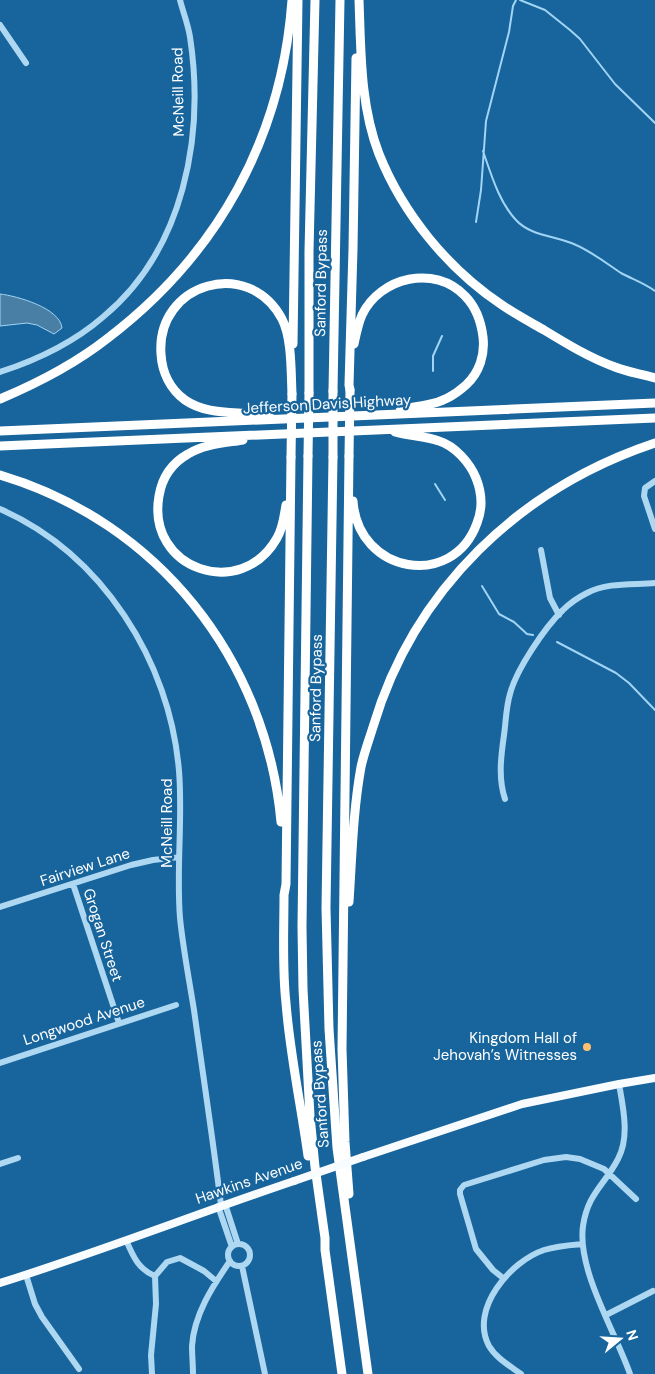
<svg xmlns="http://www.w3.org/2000/svg" width="655" height="1374" font-family="'DM Sans',sans-serif">
	<style>
		.water { fill: #497ea5; stroke: #a1d4f5 }
		.lines { fill: none; stroke-linecap: round; stroke-linejoin: round }
		.stream { stroke: #a1d4f5; stroke-width: 2 }
		.minor { stroke: #aed7f2; stroke-width: 6 }
		.major { stroke: #f9fcff; stroke-width: 8 }
		.highway { stroke: #fff; stroke-width: 9 }
		.major-bridge { stroke: #f9fcff; stroke-width: 8 }
		.highway-bridge { stroke: #fff; stroke-width: 9 }
		.poi-dot { fill: #ffc06f; stroke: #17659c; stroke-width: 2 }
		.labels { text-anchor: middle; stroke-width: 4.5; stroke-linejoin: round; paint-order: stroke }
		.street-label { font-size: 15px; fill: #fff; stroke: #17659c }
		.poi-label { font-size: 15px; fill: #fff; stroke: #17659c; text-anchor: end }
	</style>
	<rect width="100%" height="100%" fill="#17659c"/>
	<path class="water" d="M 0,294 C 17,296 60,308 62,328 L 54,334 L 37,325 L 27,323 L 0,326 Z"/>
	<g class="lines">
		<path class="stream" d="M 520,0 L 545,10 L 570,30 L 580,39 L 615,84 L 655,123
			M 483,151 C 491,174 499,202 516,220 C 530,236 557,236 576,245 C 592,252 606,263 621,273 C 632,279 644,283 655,291
			M 476,222 L 481,190 L 486,121 L 509,32 L 513,6 L 516,0
			M 433,371 L 433,356 L 442,336
			M 435,484 L 445,500
			M 482,586 L 499,614 L 514,622 L 527,634 L 533,635
			M 557,642 L 616,673 L 629,683 L 655,710"/>
		<path class="minor" d="M 0,25 L 26,63
			M 0,372 C 37,360 73,343 103,317 C 184,250 205,136 190,37 C 188,24 183,12 180,0
			M 655,481 L 645,488 L 644,496 L 655,529
			M 0,509 C 102,554 170,661 179,771 C 183,819 176,869 180,918 C 183,948 189,979 194,1010 C 203,1075 213,1140 221,1205
			M 541,550 L 550,598 L 559,615
			M 505,799 C 498,778 501,756 504,735 C 506,721 506,707 510,694 C 516,670 545,627 563,610 C 570,603 579,597 587,593 C 607,582 634,585 655,583
			M 73,884 L 119,1023
			M 0,907 L 131,865 L 153,860 L 179,857
			M 0,1063 L 176,1005
			M 619,1084 C 623,1107 630,1137 618,1159 C 604,1186 588,1193 583,1226 C 577,1270 615,1331 630,1374
			M 0,1164 L 18,1158
			M 225,1204 L 238,1244
			M 218,1206 L 232,1247
			M 126,1240 C 133,1256 138,1269 155,1276
			M228 1255a11 11 0 1 1 22 0a11 11 0 1 1-22 0Z
			M 242,1266 L 265,1374
			M 26,1275 L 35,1304 L 42,1317 L 79,1369
			M 503,1278 L 493,1270 L 476,1249 L 460,1194 L 460,1190 L 464,1185 L 544,1160 L 566,1157 L 580,1159 L 604,1169 L 636,1199
			M 606,1315 L 653,1291
			M 152,1374 L 151,1355 L 156,1304 L 155,1276 L 167,1262 L 180,1258 L 204,1271 L 216,1281
			M 193,1374 C 193,1365 192,1355 192,1346 C 194,1315 212,1287 230,1261
			M 521,1374 C 510,1366 496,1358 489,1346 C 469,1309 511,1261 544,1250 C 556,1246 570,1245 582,1244"/>
		<path class="major" d="M 363,1157 L 522,1104 L 619,1084 L 655,1078
			M 0,1283 C 99,1252 196,1214 294,1181"/>
		<path class="highway" d="M 359,0 C 361,51 360,105 379,154 C 403,214 448,269 502,305 C 515,314 530,322 544,330 C 567,344 590,358 615,367 C 627,372 642,374 655,378
			M 293,344 L 298,0
			M 354,344 C 356,335 358,324 362,315 C 380,277 435,264 465,296 C 476,307 481,321 483,337 C 485,354 480,372 466,385 C 455,395 440,403 426,405 C 417,407 408,407 400,411
			M 350,390 L 349,385 L 353,249 L 356,58
			M 333,391 L 340,0
			M 309,393 L 309,251 L 315,0
			M 0,399 C 38,383 75,364 108,338 C 218,254 282,138 292,0
			M 270,417 C 243,410 209,417 185,400 C 170,389 162,372 161,354 C 156,283 249,256 282,319 C 292,338 291,373 292,394
			M 0,431 L 655,403
			M 243,440 C 225,443 204,444 188,454 C 172,463 162,478 159,496 C 146,569 241,602 277,538 C 283,528 284,516 286,505
			M 0,446 L 655,418
			M 308,456 L 302,927 L 303,989 L 310,1116 L 315,1167 L 325,1238 L 325,1250 L 342,1374
			M 291,457 L 286,884 L 284,895 C 284,931 282,968 286,1003 C 290,1055 301,1105 308,1156
			M 333,457 L 326,908 L 329,1029 L 337,1148 L 368,1374
			M 0,475 C 158,522 266,659 281,822
			M 353,501 C 358,574 453,590 477,523 C 483,508 482,493 476,478 C 470,463 455,446 439,441 C 425,436 409,436 395,432
			M 349,902 C 352,857 353,811 361,767 C 364,753 369,740 373,727 C 414,589 520,488 655,443
			M 349,1194 L 345,1142 L 342,1049 L 349,456"/>
		<path class="major-bridge" d="M 294,1181 L 363,1157"/>
		<path class="highway-bridge" d="M 308,456 L 309,393
			M 349,456 L 350,390
			M 291,457 L 292,394
			M 333,457 L 333,391"/>
	</g>
	<circle class="poi-dot" cx="587" cy="1047" r="5"/>
	<g class="labels">
		<g class="street-label">
			<text transform="translate(178 92) rotate(-91)" y="5">McNeill Road</text>
			<text transform="translate(321 283) rotate(-89)" y="5">Sanford Bypass</text>
			<text transform="translate(327 404) rotate(-3)" y="5">Jefferson Davis Highway</text>
			<text transform="translate(316 688) rotate(-89)" y="5">Sanford Bypass</text>
			<text transform="translate(167 823) rotate(-90)" y="5">McNeill Road</text>
			<text transform="translate(85 867) rotate(-18)" y="5">Fairview Lane</text>
			<text transform="translate(103 935) rotate(72)" y="5">Grogan Street</text>
			<text transform="translate(84 1021) rotate(-18)" y="5">Longwood Avenue</text>
			<text transform="translate(320 1094) rotate(-94)" y="5">Sanford Bypass</text>
			<text transform="translate(249 1181) rotate(-19)" y="5">Hawkins Avenue</text>
		</g>
		<g class="poi-label">
			<text x="577" y="1043">Kingdom Hall of<tspan x="577" dy="17">Jehovah’s Witnesses</tspan></text>
		</g>
	</g>
	<g transform="translate(620 1339) rotate(72)" stroke="#17659c" stroke-width="4" paint-order="stroke">
	<path d="M0-4L9 19L0 12L-9 19Z" fill="#ffffff"/>
	<text y="-8" font-size="14" font-weight="bold" text-anchor="middle" fill="#ffffff">N</text>
	</g>
</svg>
